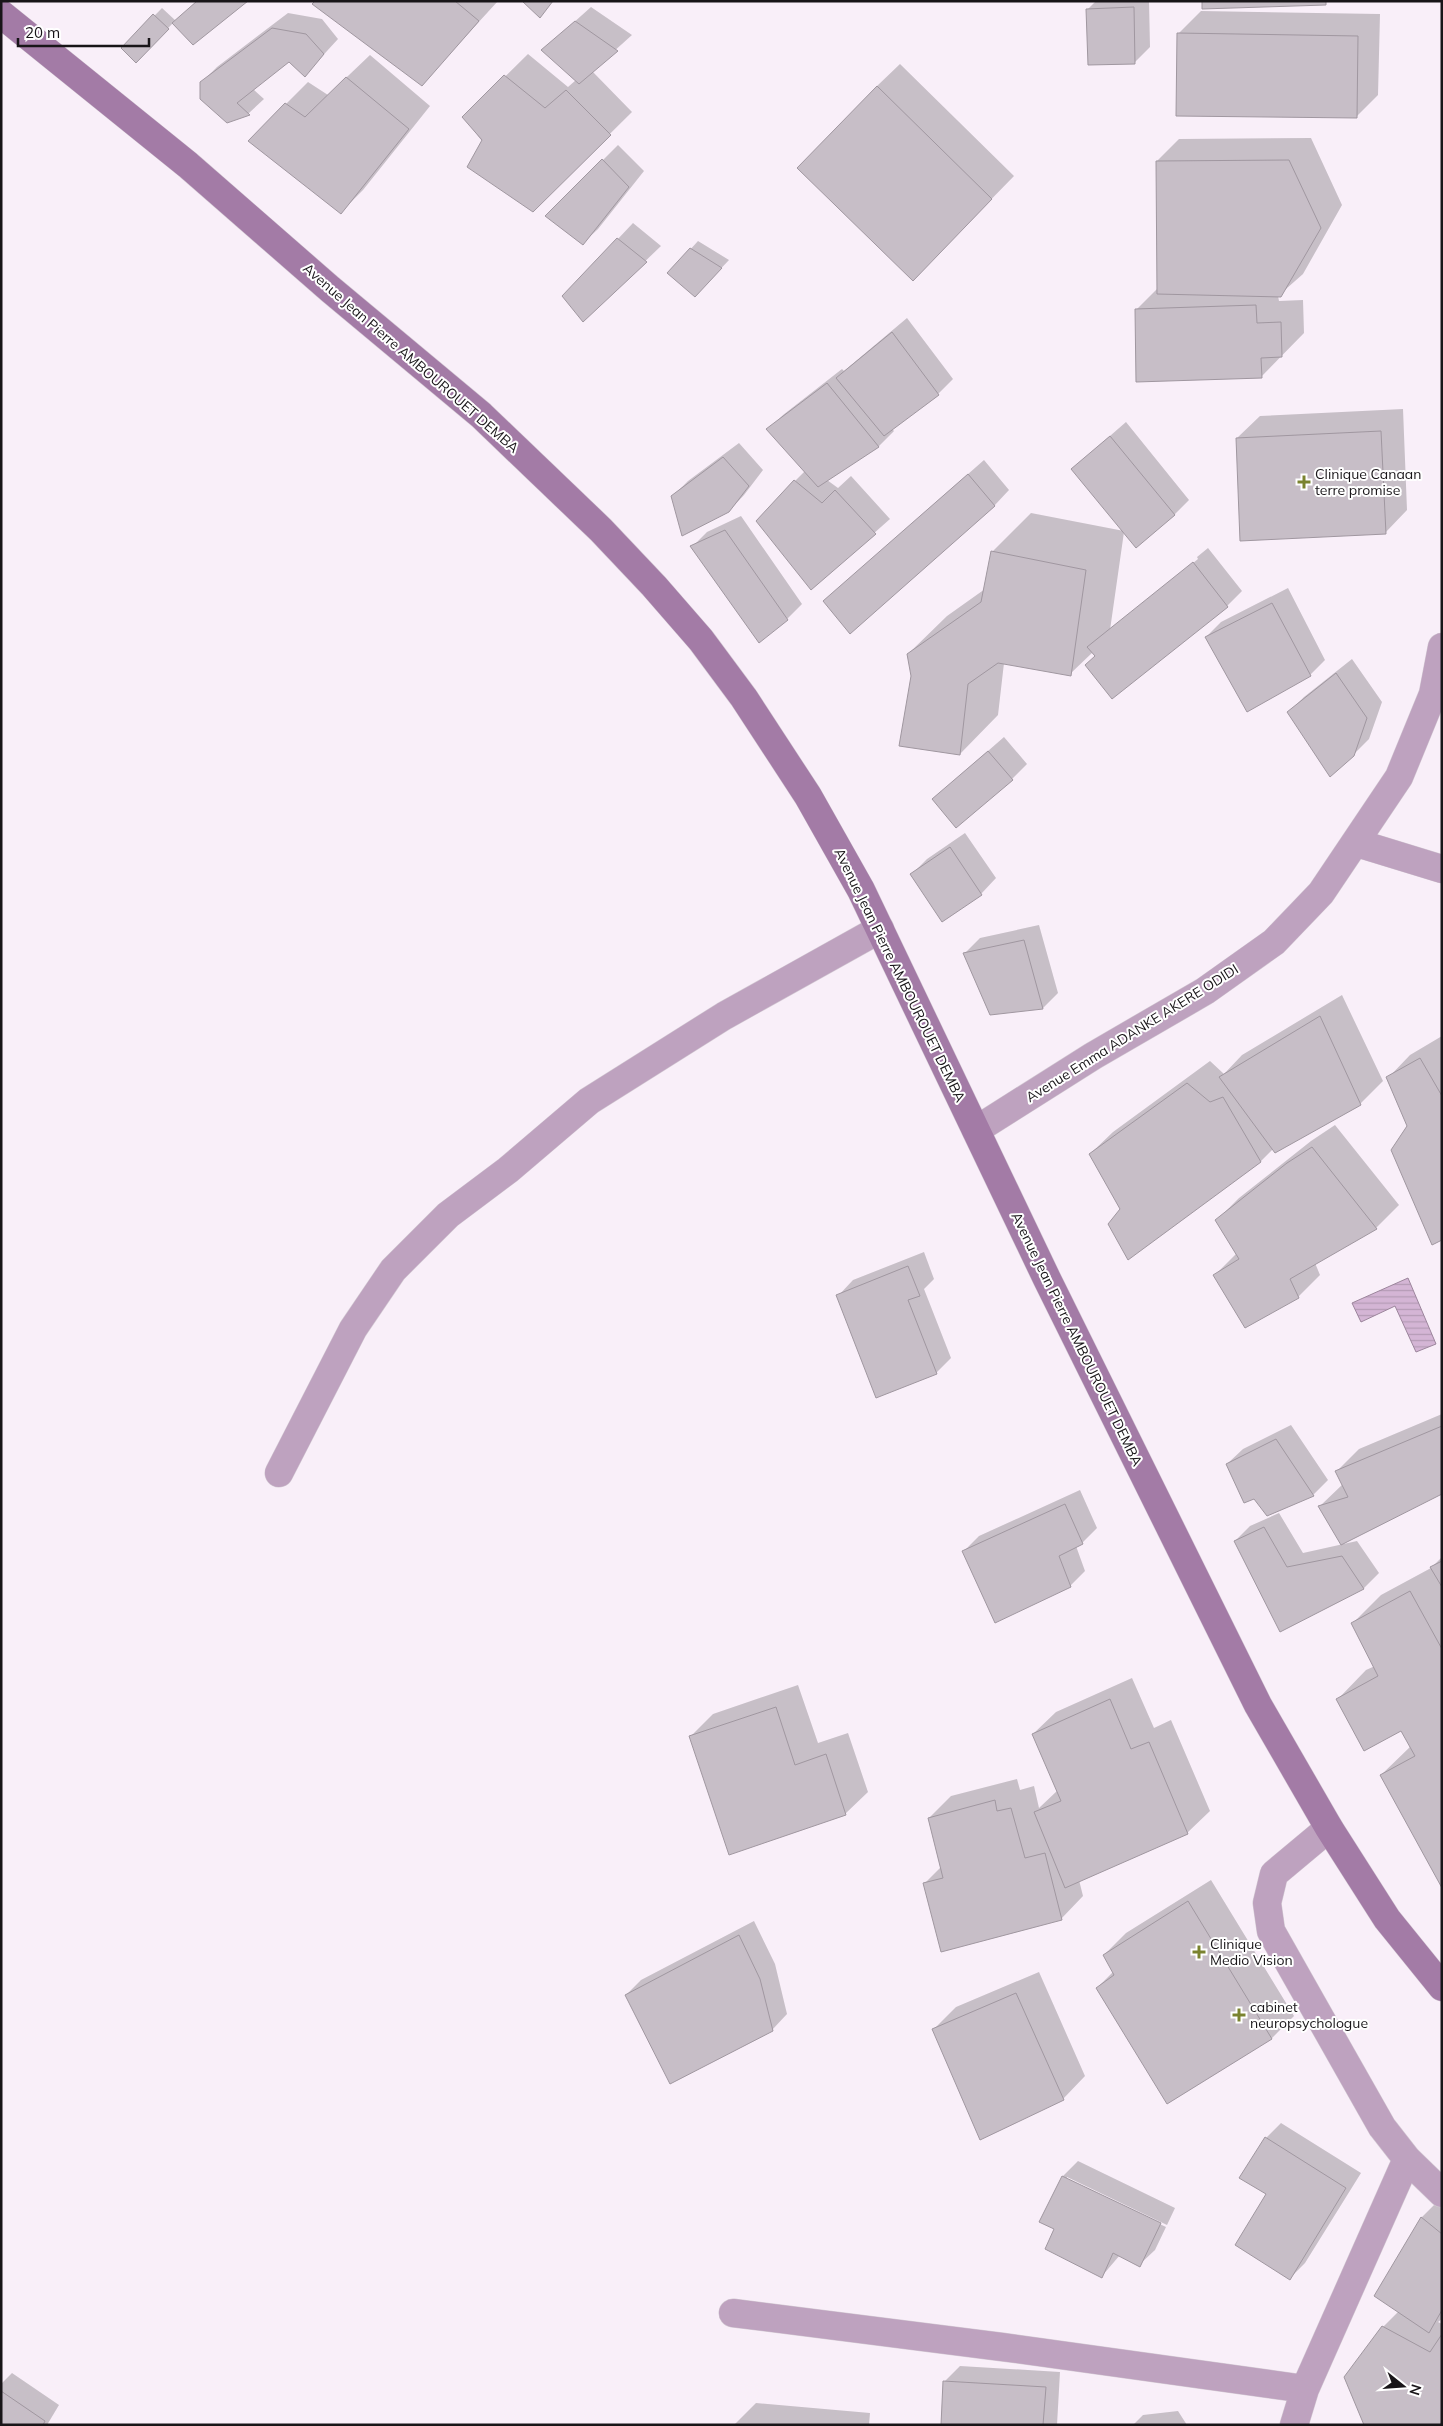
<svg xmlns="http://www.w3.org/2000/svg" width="1443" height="2426" font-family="Mulish,sans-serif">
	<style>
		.water { fill: url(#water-rules); stroke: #9c859c }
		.shadow { fill: #0003 }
		.building { fill: #c7bec7; stroke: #a097a0 }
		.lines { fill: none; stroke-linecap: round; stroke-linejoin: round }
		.street-casing { stroke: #d5ccd5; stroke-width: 29 }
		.secondary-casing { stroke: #d5ccd5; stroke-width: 29 }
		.street { stroke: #bea2bf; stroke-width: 28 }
		.secondary { stroke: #a37ba6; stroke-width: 28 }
		.poi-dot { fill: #7a832f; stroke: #fff; stroke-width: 2 }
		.labels { text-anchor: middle; stroke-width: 4; stroke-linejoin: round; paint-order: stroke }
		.street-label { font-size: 14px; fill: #181518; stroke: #fff }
		.poi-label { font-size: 14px; fill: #181518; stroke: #fff; text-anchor: start }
	</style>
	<defs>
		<pattern id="water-rules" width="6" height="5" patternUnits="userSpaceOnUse" patternTransform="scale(1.25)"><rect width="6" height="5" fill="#d4b5d5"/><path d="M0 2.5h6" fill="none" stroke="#b59bb6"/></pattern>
	</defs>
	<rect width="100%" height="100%" fill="#f9eff9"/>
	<path class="water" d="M 1408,1278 L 1436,1344 L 1416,1352 L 1395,1306 L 1361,1322 L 1352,1303 Z"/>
	<path class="shadow" d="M 197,1 L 246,1 L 194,43 L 173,23 L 136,61 L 123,48 L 162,8 L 176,21 Z
		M 317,1 L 498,1 L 422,84 Z
		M 1096,1 L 1149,1 L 1150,47 L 1135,62 L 1088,9 Z
		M 591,7 L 632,35 L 592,71 L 632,112 L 533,210 L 464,117 L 528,54 L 568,87 L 576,80 L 543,50 Z
		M 1201,11 L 1380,14 L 1378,95 L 1356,117 L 1179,33 Z
		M 288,13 L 322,19 L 338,39 L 305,75 L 289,60 L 253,89 L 264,99 L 249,113 L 227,121 L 202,82 L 217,67 Z
		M 370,55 L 430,106 L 363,190 L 341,212 L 249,141 L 308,82 L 328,95 Z
		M 900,64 L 1014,176 L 935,257 L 877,86 Z
		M 1311,138 L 1342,205 L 1303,274 L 1278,296 L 1279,301 L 1303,300 L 1304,333 L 1261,377 L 1136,310 L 1158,288 L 1157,161 L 1179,139 Z
		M 618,145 L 644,171 L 598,229 L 582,244 L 547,216 Z
		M 633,223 L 661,246 L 584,320 L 564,296 Z
		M 698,241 L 729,260 L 695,296 L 669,273 Z
		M 907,318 L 953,379 L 938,394 L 892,429 L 894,431 L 879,446 L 827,480 L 838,488 L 851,476 L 890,519 L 812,588 L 795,481 L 805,471 L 768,430 L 783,415 L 842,369 L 844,371 Z
		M 1403,409 L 1407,510 L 1385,533 L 1237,438 L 1260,416 Z
		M 1126,422 L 1189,500 L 1174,515 L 1124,532 L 1110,630 L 1198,559 L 1197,557 L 1208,548 L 1242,591 L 1227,606 L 1096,656 L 1093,652 L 1070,674 L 1004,663 L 998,715 L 960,754 L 913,676 L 908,654 L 947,616 L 985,589 L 992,552 L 1031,513 L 1124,531 L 1072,469 Z
		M 739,443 L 763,470 L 744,495 L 729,511 L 673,496 L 688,481 Z
		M 984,460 L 1009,490 L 994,506 L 824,601 Z
		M 741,516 L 802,604 L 787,619 L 692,547 L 707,532 Z
		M 1288,588 L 1325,660 L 1310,675 L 1206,637 L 1221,622 Z
		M 1352,659 L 1382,702 L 1369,739 L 1353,755 L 1289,712 L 1304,697 Z
		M 1004,737 L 1027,764 L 1012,779 L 933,799 Z
		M 965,833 L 996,878 L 981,894 L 912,874 L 927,859 Z
		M 1039,925 L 1058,993 L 1043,1008 L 965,953 L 980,938 Z
		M 1342,995 L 1383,1081 L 1360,1104 L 1273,1149 L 1261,1161 L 1128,1258 L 1121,1209 L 1090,1154 L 1113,1132 L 1210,1061 L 1224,1074 L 1242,1055 Z
		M 1442,1036 L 1442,1239 L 1408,1126 L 1388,1078 L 1410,1055 Z
		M 1335,1125 L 1399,1205 L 1376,1228 L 1315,1263 L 1320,1275 L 1298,1297 L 1215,1275 L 1237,1253 L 1217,1220 L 1239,1198 L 1311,1141 Z
		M 924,1252 L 934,1279 L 924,1289 L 951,1358 L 936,1373 L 838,1296 L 853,1280 Z
		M 1442,1414 L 1442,1493 L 1320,1506 L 1343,1484 L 1337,1471 L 1359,1449 Z
		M 1291,1425 L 1328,1480 L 1313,1495 L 1227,1464 L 1243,1449 Z
		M 1080,1490 L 1097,1528 L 1082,1543 L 1076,1546 L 1085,1571 L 1070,1586 L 964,1551 L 979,1536 Z
		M 1279,1513 L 1303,1553 L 1357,1541 L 1379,1573 L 1364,1588 L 1280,1630 L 1235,1541 L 1250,1526 Z
		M 1442,1557 L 1442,1886 L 1381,1775 L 1411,1746 L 1401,1729 L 1338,1699 L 1366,1670 L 1375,1666 L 1352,1624 L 1381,1595 L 1431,1568 Z
		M 1132,1678 L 1154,1728 L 1171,1720 L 1210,1811 L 1187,1833 L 1079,1880 L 1083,1896 L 1061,1919 L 924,1884 L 941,1867 L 929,1818 L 951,1796 L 1017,1779 L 1020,1790 L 1034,1786 L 1039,1808 L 1058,1790 L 1033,1734 L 1056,1712 Z
		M 798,1685 L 818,1743 L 848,1733 L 868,1792 L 845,1814 L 691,1736 L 713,1714 Z
		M 1211,1880 L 1294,2016 L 1272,2038 L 1168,2103 L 1097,1988 L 1113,1972 L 1104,1955 L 1126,1933 Z
		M 754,1921 L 775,1964 L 787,2014 L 772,2030 L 626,1995 L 641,1980 Z
		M 1039,1972 L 1085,2076 L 1063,2099 L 934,2029 L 956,2007 Z
		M 1281,2123 L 1361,2173 L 1305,2263 L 1290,2278 L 1266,2138 Z
		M 1078,2161 L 1175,2208 L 1167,2225 L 1067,2177 L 1067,2180 L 1166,2227 L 1155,2250 L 1139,2265 L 1120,2255 L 1102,2276 L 1056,2229 L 1041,2221 L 1063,2176 Z
		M 1437,2202 L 1442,2206 L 1442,2319 L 1438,2322 L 1442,2324 L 1442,2425 L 1365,2425 L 1383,2327 L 1399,2311 L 1376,2295 L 1422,2217 Z
		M 960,2366 L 1060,2372 L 1057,2425 L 942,2425 L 945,2381 Z
		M 12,2373 L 59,2405 L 47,2425 L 1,2425 L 1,2384 Z
		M 756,2403 L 870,2413 L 869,2425 L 734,2425 Z
		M 1178,2411 L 1187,2425 L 1133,2425 L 1143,2415 Z"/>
	<path class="building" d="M 197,1 L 248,1 L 193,45 L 172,23 Z
		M 315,1 L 455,1 L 479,21 L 422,86 L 312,4 Z
		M 522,1 L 553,1 L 540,18 Z
		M 1202,1 L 1326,1 L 1326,5 L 1202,9 Z
		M 1134,7 L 1135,64 L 1088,65 L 1086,9 Z
		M 153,14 L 169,29 L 136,63 L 121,48 Z
		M 575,21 L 618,51 L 579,84 L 541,50 Z
		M 272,28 L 306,34 L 324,54 L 305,77 L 289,62 L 237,103 L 250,115 L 227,123 L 200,99 L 200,82 Z
		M 1177,33 L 1358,36 L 1357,118 L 1176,116 Z
		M 504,75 L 545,108 L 566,90 L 611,135 L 533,212 L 467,167 L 482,140 L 462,117 Z
		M 346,77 L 409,129 L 341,214 L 248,141 L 285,103 L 305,117 Z
		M 877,86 L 992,199 L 913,281 L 797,168 Z
		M 602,159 L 629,187 L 583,245 L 545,216 Z
		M 1289,160 L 1321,228 L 1281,297 L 1157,294 L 1156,161 Z
		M 617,238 L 647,262 L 583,322 L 562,296 Z
		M 690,248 L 722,268 L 695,297 L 667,273 Z
		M 1256,305 L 1257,323 L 1281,322 L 1282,357 L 1261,358 L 1262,378 L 1136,382 L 1135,309 Z
		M 892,332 L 939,395 L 884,436 L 836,378 Z
		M 827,383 L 879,447 L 818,487 L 766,429 Z
		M 1381,431 L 1386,534 L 1240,541 L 1236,438 Z
		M 1110,436 L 1175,515 L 1136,548 L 1071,469 Z
		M 723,457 L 749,486 L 729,512 L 682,536 L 671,496 Z
		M 968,474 L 995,506 L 850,634 L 823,601 Z
		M 794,480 L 822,503 L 835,490 L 876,534 L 811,590 L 756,521 Z
		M 725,530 L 788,620 L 759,643 L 690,546 Z
		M 991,551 L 1086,570 L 1071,676 L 998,663 L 968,684 L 960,755 L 899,746 L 911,676 L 907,654 L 981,602 Z
		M 1193,562 L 1228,607 L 1112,699 L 1085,665 L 1095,656 L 1087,647 Z
		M 1272,603 L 1311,676 L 1247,712 L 1205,637 Z
		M 1336,673 L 1367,718 L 1354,756 L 1330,777 L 1287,712 Z
		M 988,751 L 1013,780 L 956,828 L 932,799 Z
		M 950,847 L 982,895 L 942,922 L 910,874 Z
		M 1024,940 L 1043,1009 L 990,1015 L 963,953 Z
		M 1320,1016 L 1361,1105 L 1275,1153 L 1219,1077 Z
		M 1420,1058 L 1442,1096 L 1442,1240 L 1432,1245 L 1391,1150 L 1407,1126 L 1386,1077 Z
		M 1187,1083 L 1210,1102 L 1223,1097 L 1261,1162 L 1128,1260 L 1108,1224 L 1120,1209 L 1089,1154 Z
		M 1312,1147 L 1377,1229 L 1290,1279 L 1299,1298 L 1245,1328 L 1213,1275 L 1239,1259 L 1215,1220 L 1287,1163 Z
		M 908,1266 L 920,1296 L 908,1300 L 937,1374 L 876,1398 L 836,1295 Z
		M 1442,1426 L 1442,1494 L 1341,1545 L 1318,1506 L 1348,1497 L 1335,1471 Z
		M 1276,1439 L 1314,1496 L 1267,1516 L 1254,1499 L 1244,1503 L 1226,1464 Z
		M 1065,1504 L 1083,1544 L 1059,1556 L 1071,1587 L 995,1623 L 962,1551 Z
		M 1264,1527 L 1287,1567 L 1342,1556 L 1364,1589 L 1280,1632 L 1234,1541 Z
		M 1442,1561 L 1442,1587 L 1430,1567 Z
		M 1410,1591 L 1442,1649 L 1442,1888 L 1380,1775 L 1415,1756 L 1401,1731 L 1364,1751 L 1336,1699 L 1378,1676 L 1351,1623 Z
		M 1110,1699 L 1131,1749 L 1149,1742 L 1188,1834 L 1065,1888 L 1034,1812 L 1061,1801 L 1032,1734 Z
		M 776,1707 L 795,1765 L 826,1754 L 846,1815 L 729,1855 L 689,1736 Z
		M 995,1800 L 997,1811 L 1011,1808 L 1025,1858 L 1045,1853 L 1062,1920 L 941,1952 L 923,1883 L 943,1878 L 928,1818 Z
		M 1188,1901 L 1272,2039 L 1167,2104 L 1096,1988 L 1114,1975 L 1103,1955 Z
		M 739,1935 L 760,1979 L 773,2031 L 670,2084 L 625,1995 Z
		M 1016,1993 L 1064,2100 L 980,2140 L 932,2029 Z
		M 1265,2137 L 1346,2188 L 1290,2280 L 1235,2245 L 1266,2194 L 1239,2178 Z
		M 1062,2176 L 1161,2223 L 1140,2267 L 1113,2253 L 1102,2278 L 1045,2249 L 1054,2229 L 1039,2222 Z
		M 1421,2217 L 1442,2234 L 1442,2310 L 1429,2333 L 1374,2296 Z
		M 1382,2326 L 1430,2352 L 1442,2334 L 1442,2421 L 1440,2425 L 1364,2425 L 1344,2377 Z
		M 943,2381 L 1046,2387 L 1043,2425 L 941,2425 Z
		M 1,2391 L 45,2421 L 43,2425 L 1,2425 Z"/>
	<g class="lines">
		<g class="street-casing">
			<path id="street" d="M 1357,843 L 1442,869
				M 976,1130 L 1093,1056 L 1205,991 L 1274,942 L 1321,893 L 1399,777 L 1433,694 L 1442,647
				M 279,1473 L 353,1329 L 393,1270 L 448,1215 L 508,1170 L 589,1101 L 724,1016 L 880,929
				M 1329,1828 L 1274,1874 L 1267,1903 L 1271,1931 L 1382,2127 L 1407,2159 L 1442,2193
				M 733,2313 L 1002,2347 L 1305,2389
				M 1294,2425 L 1305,2389 L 1407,2159"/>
		</g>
		<g class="secondary-casing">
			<path id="secondary" d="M 1,14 L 188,165 L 330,289 L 481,415 L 601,530 L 654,586 L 701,640 L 744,698 L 808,796 L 861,890 L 1047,1279 L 1258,1705 L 1329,1828 L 1387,1919 L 1442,1987"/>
		</g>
		<use href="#street" class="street"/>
		<use href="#secondary" class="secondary"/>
	</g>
	<g class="poi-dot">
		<path d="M1301.5 474.5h5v5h5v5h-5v5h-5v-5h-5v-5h5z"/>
		<path d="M1196.5 1944.5h5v5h5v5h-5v5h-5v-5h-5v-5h5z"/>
		<path d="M1236.5 2007.5h5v5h5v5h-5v5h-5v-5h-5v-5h5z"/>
	</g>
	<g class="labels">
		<g class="street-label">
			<text transform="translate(411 358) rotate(41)" y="5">Avenue Jean Pierre AMBOUROUET DEMBA</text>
			<text transform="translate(900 975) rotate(64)" y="5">Avenue Jean Pierre AMBOUROUET DEMBA</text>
			<text transform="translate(1132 1033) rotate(-32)" y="5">Avenue Emma ADANKE AKERE ODIDI</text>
			<text transform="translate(1077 1339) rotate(64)" y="5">Avenue Jean Pierre AMBOUROUET DEMBA</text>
		</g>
		<g class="poi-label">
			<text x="1315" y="479">Clinique Canaan<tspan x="1315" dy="16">terre promise</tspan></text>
			<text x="1210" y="1949">Clinique<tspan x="1210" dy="16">Medio Vision</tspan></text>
			<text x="1250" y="2012">cabinet<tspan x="1250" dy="16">neuropsychologue</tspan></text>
		</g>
	</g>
	<rect width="1443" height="2426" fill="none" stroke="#181518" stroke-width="5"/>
	<g transform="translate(1403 2386) rotate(107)" stroke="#ffffff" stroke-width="4" paint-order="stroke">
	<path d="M0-4L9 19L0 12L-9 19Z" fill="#181518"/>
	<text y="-8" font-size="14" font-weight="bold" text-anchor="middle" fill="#181518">N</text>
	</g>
	<path d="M18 38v8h131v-8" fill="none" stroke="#181518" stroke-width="2.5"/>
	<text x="25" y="38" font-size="15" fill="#181518" stroke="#ffffff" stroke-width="4" paint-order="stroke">20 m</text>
</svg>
